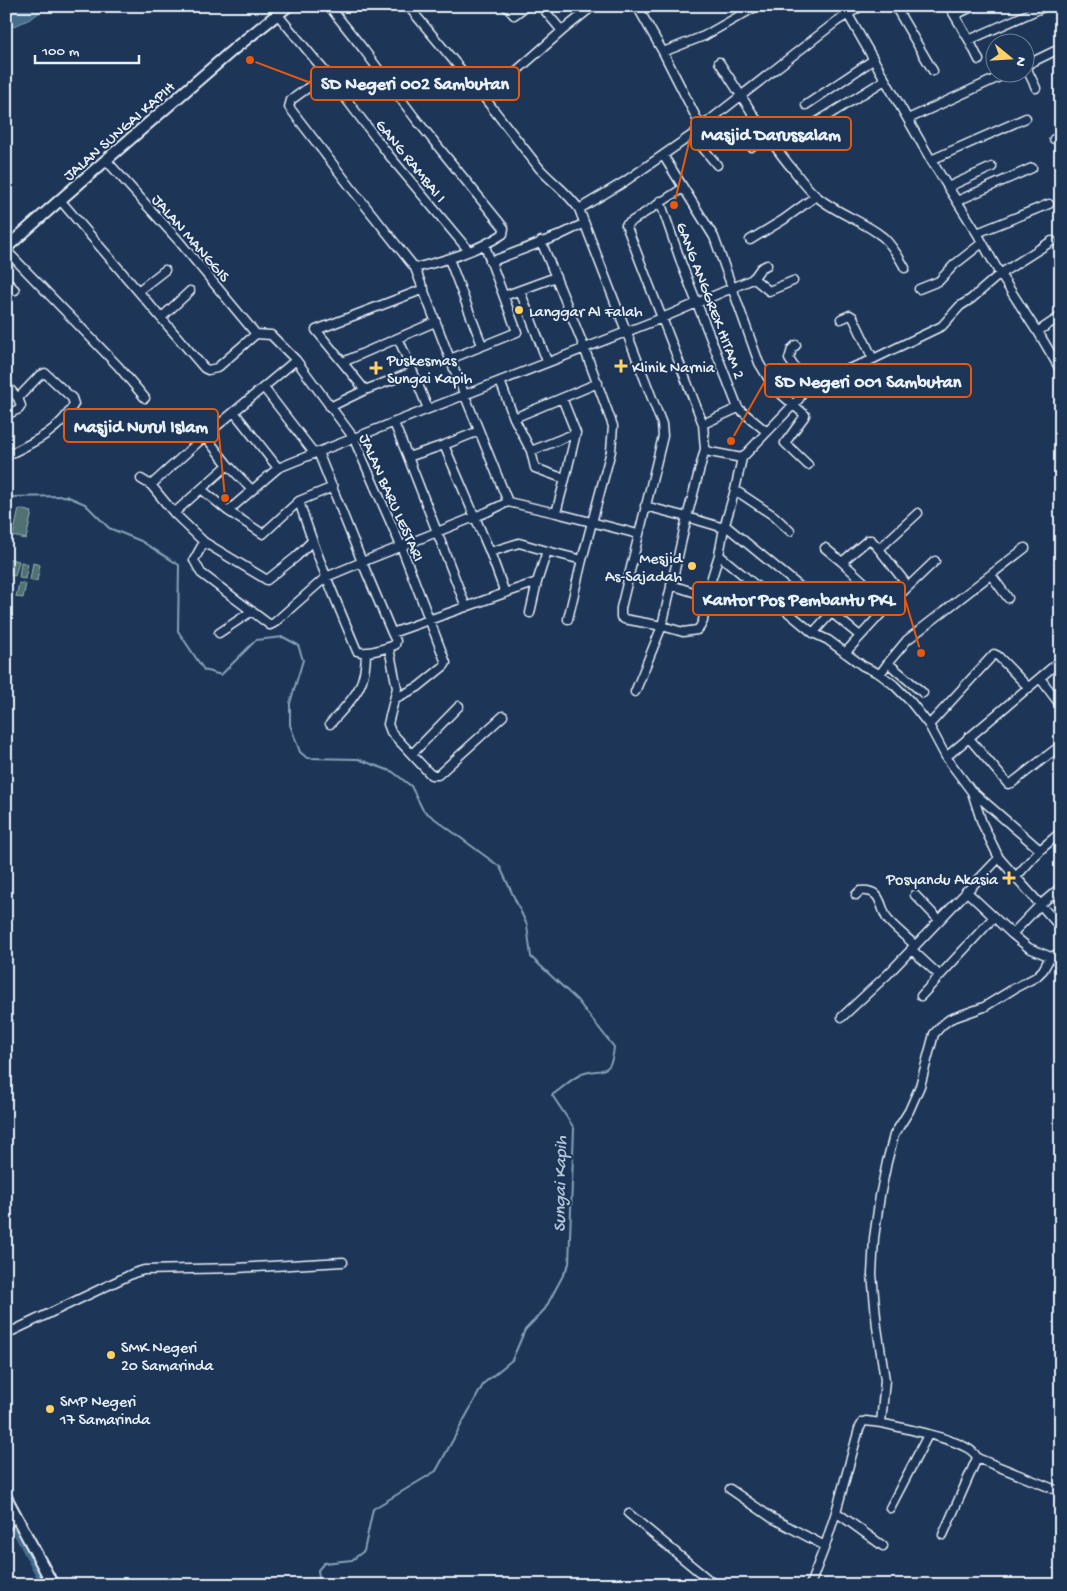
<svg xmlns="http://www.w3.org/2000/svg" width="1067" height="1591" font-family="'Gochi Hand',sans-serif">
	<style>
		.green { fill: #507171; stroke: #9cb1b4 }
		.water { fill: #456e8d; stroke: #86a2b8 }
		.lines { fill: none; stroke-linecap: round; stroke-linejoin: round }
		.stream { stroke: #86a2b8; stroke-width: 2 }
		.canal { stroke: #456e8d; stroke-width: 8 }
		.minor-casing { stroke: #e8f1f8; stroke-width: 11 }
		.tertiary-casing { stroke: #e8f1f8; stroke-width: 14 }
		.minor { stroke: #1d3557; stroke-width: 8 }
		.tertiary { stroke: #1d3557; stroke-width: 10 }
		.poi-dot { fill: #ffd166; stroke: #1d3557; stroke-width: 2 }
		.labels { text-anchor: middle; stroke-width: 4; stroke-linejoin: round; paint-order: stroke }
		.street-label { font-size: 16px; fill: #e8f1f8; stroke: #1d3557 }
		.poi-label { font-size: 16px; fill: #e8f1f8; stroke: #1d3557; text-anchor: start }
		.water-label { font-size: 18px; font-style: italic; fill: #afc3d3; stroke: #1d3557 }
		.leader { fill: none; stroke: #e8590c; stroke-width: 2 }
		.callout-dot { fill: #e8590c; stroke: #1d3557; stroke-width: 2 }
		.callout { fill: #1d3557; stroke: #e8590c; stroke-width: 2 }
		.callout-label { font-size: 18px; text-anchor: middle; font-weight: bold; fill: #e8f1f8 }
	</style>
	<rect width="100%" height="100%" fill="#1d3557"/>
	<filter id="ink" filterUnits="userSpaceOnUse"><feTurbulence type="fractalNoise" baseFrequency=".02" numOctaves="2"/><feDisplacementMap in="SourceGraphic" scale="10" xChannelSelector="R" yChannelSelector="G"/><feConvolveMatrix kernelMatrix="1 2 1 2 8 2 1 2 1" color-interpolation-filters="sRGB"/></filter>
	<g filter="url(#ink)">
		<path class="green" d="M 19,509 L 32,512 L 26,539 L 13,536 Z
			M 6,558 L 19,561 L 15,576 L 6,574 Z
			M 21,562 L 28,564 L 25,579 L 19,578 Z
			M 33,563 L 40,565 L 37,581 L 30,580 Z
			M 19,583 L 26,584 L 23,598 L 16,597 Z"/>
		<path class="water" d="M 6,6 L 48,6 L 32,18 L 6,30 Z"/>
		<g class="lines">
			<path class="stream" d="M 6,497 L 66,496 L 85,504 L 109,528 L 141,541 L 179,565 L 178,631 L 204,670 L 221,675 L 256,640 L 283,637 L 298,645 L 303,660 L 290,703 L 290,725 L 300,752 L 307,758 L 358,759 L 393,772 L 411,786 L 423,810 L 500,867 L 527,925 L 531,957 L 577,1000 L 614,1047 C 611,1081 598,1065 578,1076 C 569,1081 561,1089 552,1095 L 574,1128 L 569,1264 L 545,1309 L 525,1330 L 512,1360 L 484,1383 L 436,1471 L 373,1509 L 364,1551 L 352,1560 L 324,1563 L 318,1570 L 320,1585"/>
			<path class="canal" d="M 6,1511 L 45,1585"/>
			<g class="minor-casing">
				<path id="minor" d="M 329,6 L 364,50 L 415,118 L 504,228 L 503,234 C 475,252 446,260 415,268
					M 408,6 L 479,91 L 540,169 C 553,183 568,193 579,209 L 662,424 L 663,436 L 621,608 L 621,617 L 624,619 L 662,626 L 683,632 L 697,630 L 700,627 L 703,621 L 706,596 L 719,555 L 813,633 L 828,640 L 863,666 L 880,674 L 894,685 L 910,701 L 929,725 L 946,757 L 972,792 L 982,823 L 999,858 L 1061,928
					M 506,6 L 514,15 L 526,6
					M 541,6 L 562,31
					M 637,6 L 663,52 L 701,127
					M 843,6 L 931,160 L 977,233 L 1000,274 L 1036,330 L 1040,330 L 1061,316
					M 895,6 L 933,71
					M 949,6 L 969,40 L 1046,6
					M 278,15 L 327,74 L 388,154 L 469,251
					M 955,15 L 974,6
					M 969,40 L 979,60
					M 663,52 L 704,36 L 757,6
					M 719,62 C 744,99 766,138 795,172 C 801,180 807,188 815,195 C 835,213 862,220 883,237 C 892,245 899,257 905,268
					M 1025,65 L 1036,88
					M 1024,66 L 1061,48
					M 327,74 L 291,100 L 289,107 L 352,189 L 415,268 L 450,359 L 508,502 L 487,512 L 362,562 L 318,452 L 662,318 L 703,424 L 705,449 L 687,517 L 645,506
					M 513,74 L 562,31 L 593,6
					M 806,105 L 873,60
					M 908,119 L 1010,72
					M 817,122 L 885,80
					M 692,135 L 717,165
					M 1054,139 L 1061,137
					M 751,147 L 767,136
					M 663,155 L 714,237 L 759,363 L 774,388 L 805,415 L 804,417 L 785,443 L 808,465
					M 106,160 L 178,240 L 256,334
					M 931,160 L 1026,118
					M 948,187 L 992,167
					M 683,188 L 626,225 L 662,318 L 753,279 L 761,268 L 767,265
					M 60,200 L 204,368 L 208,370 L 217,368 L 256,334 L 271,335 L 296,360 L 353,437 L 401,546 L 446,663 L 444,666 L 418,687 L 396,698
					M 660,201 L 682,265 L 738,408
					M 957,201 L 1032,168
					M 579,209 L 624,182 L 692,135 L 701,127 L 837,21 L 861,6
					M 977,233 L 1049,204
					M 750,240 L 783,220 L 816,196
					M 541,241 L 582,342 L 613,426 L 611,451 L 582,560 L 547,551
					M 6,250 L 118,366 L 145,398
					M 449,259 L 482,345
					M 490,262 L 558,236 L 583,224
					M 753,278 L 769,291 L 793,281
					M 6,281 L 15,290
					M 919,289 L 939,281 L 954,265 L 982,243
					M 138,291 L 165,270
					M 520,291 L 547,361
					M 504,296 L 556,277
					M 161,318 L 190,291
					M 841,319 L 850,315 L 853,317 L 873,359
					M 1037,330 L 1061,371
					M 398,338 L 435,322
					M 796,345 L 792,349 L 789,359 L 799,374 L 802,392
					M 450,359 L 517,332 L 485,246
					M 343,362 L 398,338 L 413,372 L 365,390
					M 413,372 L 428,409
					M 500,381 L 514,418 L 531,451 L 535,468 L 565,479 L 556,513 L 508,502
					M 6,385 L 18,398 L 21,406 L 19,409 L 6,415
					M 264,388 L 314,453
					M 562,398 L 576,433
					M 330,407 L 365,390 L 316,330 L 424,289
					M 234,412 L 278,468
					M 514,418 L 598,383
					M 394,423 L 408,457
					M 703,424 L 738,408 L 767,432 L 742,458
					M 767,432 L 799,399 L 808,384 L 867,362 L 942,326 L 960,306 L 971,299 L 1000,274 L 1052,241
					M 205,436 L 296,360
					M 444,445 L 490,552 L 505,593 L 537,582 L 547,551 L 519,543 L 490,552
					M 705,449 L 710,452 L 742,458 L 735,490
					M 531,451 L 576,433 L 565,479
					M 6,456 C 32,443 60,431 74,404 L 72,398 L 45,373 L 39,376 L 18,398
					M 228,465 L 252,490
					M 141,479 L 151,485 L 174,513 L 201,489 L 228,511
					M 151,485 L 205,436 L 228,465 L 201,489
					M 333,487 L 299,501 C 315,552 336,601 357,651 C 365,655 387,648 395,645 L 396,641 L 392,633
					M 299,501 L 263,534 L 228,511 L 278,468 L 318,452
					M 174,513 L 204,542 L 267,580 L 296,557 L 312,541
					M 556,513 L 638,534
					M 726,526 L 860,636
					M 204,542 L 194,560 L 201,573 L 270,625 L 274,623 L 326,577 L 362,562 L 392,633 L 505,593
					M 825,548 L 842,562
					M 879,549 L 871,540 L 868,540 L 842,562 L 889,605
					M 719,555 L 724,528 L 735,490 L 774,516 L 790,531
					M 991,575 L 1008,598
					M 671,585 L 706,596
					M 908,586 L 879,549 L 918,513
					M 466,607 L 408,457 L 444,445 L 479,431
					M 783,609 L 802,588
					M 530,613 L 537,582
					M 568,619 L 582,560
					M 219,633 L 252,611
					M 813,633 L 831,613
					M 389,648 L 397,688 L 388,724 L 391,732 L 431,775 L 438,775 L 503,716
					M 845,653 L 889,605 L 935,561
					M 888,663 L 923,693
					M 880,674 L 888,663 L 907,640 L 1025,548
					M 1040,678 L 1061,706
					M 635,692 L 662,626 L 687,517 L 724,528
					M 330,724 C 353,698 366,689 366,652
					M 929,725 L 994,654 L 998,656 L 1029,688
					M 968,737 L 1008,784 L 1012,783 L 1061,745
					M 412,754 L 459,706
					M 946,757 L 1061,660
					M 973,792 L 1040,850
					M 1015,878 L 1040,850 L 1061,832
					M 966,891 L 1012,934 L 1040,905 L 1061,887
					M 856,895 L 860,891 C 884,889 879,908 888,920 C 896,929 906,937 915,945
					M 915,895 L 939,920
					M 1012,934 L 1029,948 L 1051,957
					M 911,949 L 940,976
					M 921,996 L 994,917
					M 842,1017 L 888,974 L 999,858
					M 6,1334 L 134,1273 L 144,1270 L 237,1268 L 343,1262
					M 881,1423 C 900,1428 972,1440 977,1458 L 1061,1492
					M 730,1489 L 772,1518 L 825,1546
					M 890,1508 L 928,1435
					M 836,1512 L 883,1546
					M 629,1514 L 715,1585
					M 6,1527 L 15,1514
					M 943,1535 L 977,1458
					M 810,1585 L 825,1546 L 836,1512 L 859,1429 L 863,1422 L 866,1421 L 881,1423 L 885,1380 L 877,1327 L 872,1274 L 874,1238 L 880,1196 L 887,1162 L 894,1135 L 909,1111 L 920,1086 L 934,1034 L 942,1025 L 950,1019 L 984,1007 L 1015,988 L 1036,977 L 1043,970 L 1048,961 L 1053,956 L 1061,953"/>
			</g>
			<g class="tertiary-casing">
				<path id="tertiary" d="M 6,248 L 60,200 L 235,48 L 288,6
					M 6,1497 L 53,1585"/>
			</g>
			<use href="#minor" class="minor"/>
			<use href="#tertiary" class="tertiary"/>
		</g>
	</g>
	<g class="poi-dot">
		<circle cx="519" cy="310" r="5"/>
		<path d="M618.5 358.5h5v5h5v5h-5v5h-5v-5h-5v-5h5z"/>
		<path d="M373.5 360.5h5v5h5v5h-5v5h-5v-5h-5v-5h5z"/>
		<circle cx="692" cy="566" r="5"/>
		<path d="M1006.5 870.5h5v5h5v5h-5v5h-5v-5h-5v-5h5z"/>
		<circle cx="111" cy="1355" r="5"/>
		<circle cx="50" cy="1409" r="5"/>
	</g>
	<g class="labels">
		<g class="street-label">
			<text transform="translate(118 130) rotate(-41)" y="6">JALAN SUNGAI KAPIH</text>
			<text transform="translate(412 160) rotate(51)" y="6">GANG RAMBAI I</text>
			<text transform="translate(192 237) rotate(49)" y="6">JALAN MANGGIS</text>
			<text transform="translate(712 300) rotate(69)" y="6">GANG ANGGREK HITAM 2</text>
			<text transform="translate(393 497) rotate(66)" y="6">JALAN BARU LESTARI</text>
		</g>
		<g class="poi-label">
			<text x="529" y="316">Langgar Al Falah</text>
			<text x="387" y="365">Puskesmas<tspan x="387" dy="18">Sungai Kapih</tspan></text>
			<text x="632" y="372">Klinik Narnia</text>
			<text x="682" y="563" text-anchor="end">Mesjid<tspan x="682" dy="18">As-Sajadah</tspan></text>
			<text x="998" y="884" text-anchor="end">Posyandu Akasia</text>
			<text x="121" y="1352">SMK Negeri<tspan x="121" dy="18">20 Samarinda</tspan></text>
			<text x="60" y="1406">SMP Negeri<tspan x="60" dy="18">17 Samarinda</tspan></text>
		</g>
		<g class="water-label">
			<text transform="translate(559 1184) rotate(-89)" y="6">Sungai Kapih</text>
		</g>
	</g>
	<path class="leader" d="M250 60L311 83M674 205L691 134M731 441L765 381M225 498L218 425M921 653L905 599"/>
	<g class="callout-dot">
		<circle cx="250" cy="60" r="5"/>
		<circle cx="674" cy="205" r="5"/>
		<circle cx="731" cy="441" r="5"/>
		<circle cx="225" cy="498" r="5"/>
		<circle cx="921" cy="653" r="5"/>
	</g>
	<g class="callout">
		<rect x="311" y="67" width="208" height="33" rx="5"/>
		<rect x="691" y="117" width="160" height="33" rx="5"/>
		<rect x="765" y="364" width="206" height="33" rx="5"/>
		<rect x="64" y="409" width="154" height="33" rx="5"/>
		<rect x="693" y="582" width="212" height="33" rx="5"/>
	</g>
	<g class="callout-label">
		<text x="415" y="89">SD Negeri 002 Sambutan</text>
		<text x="771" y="140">Masjid Darussalam</text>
		<text x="868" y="387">SD Negeri 001 Sambutan</text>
		<text x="141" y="432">Masjid Nurul Islam</text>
		<text x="799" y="605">Kantor Pos Pembantu PKL</text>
	</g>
	<rect width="1067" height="1591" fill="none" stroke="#1d3557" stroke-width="25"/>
	<rect x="12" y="12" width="1042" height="1566" fill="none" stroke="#e8f1f8" stroke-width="2" filter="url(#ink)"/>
	<g transform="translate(1010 58) rotate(108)"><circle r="24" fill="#1d3557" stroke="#6e8097"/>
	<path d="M0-4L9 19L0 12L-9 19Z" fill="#ffd166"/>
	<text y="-8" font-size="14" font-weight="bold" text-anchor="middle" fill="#e8f1f8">N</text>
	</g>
	<path d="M35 55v8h104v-8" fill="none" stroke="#e8f1f8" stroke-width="2.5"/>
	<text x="42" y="55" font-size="15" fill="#e8f1f8" stroke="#1d3557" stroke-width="4" paint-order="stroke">100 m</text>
</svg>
